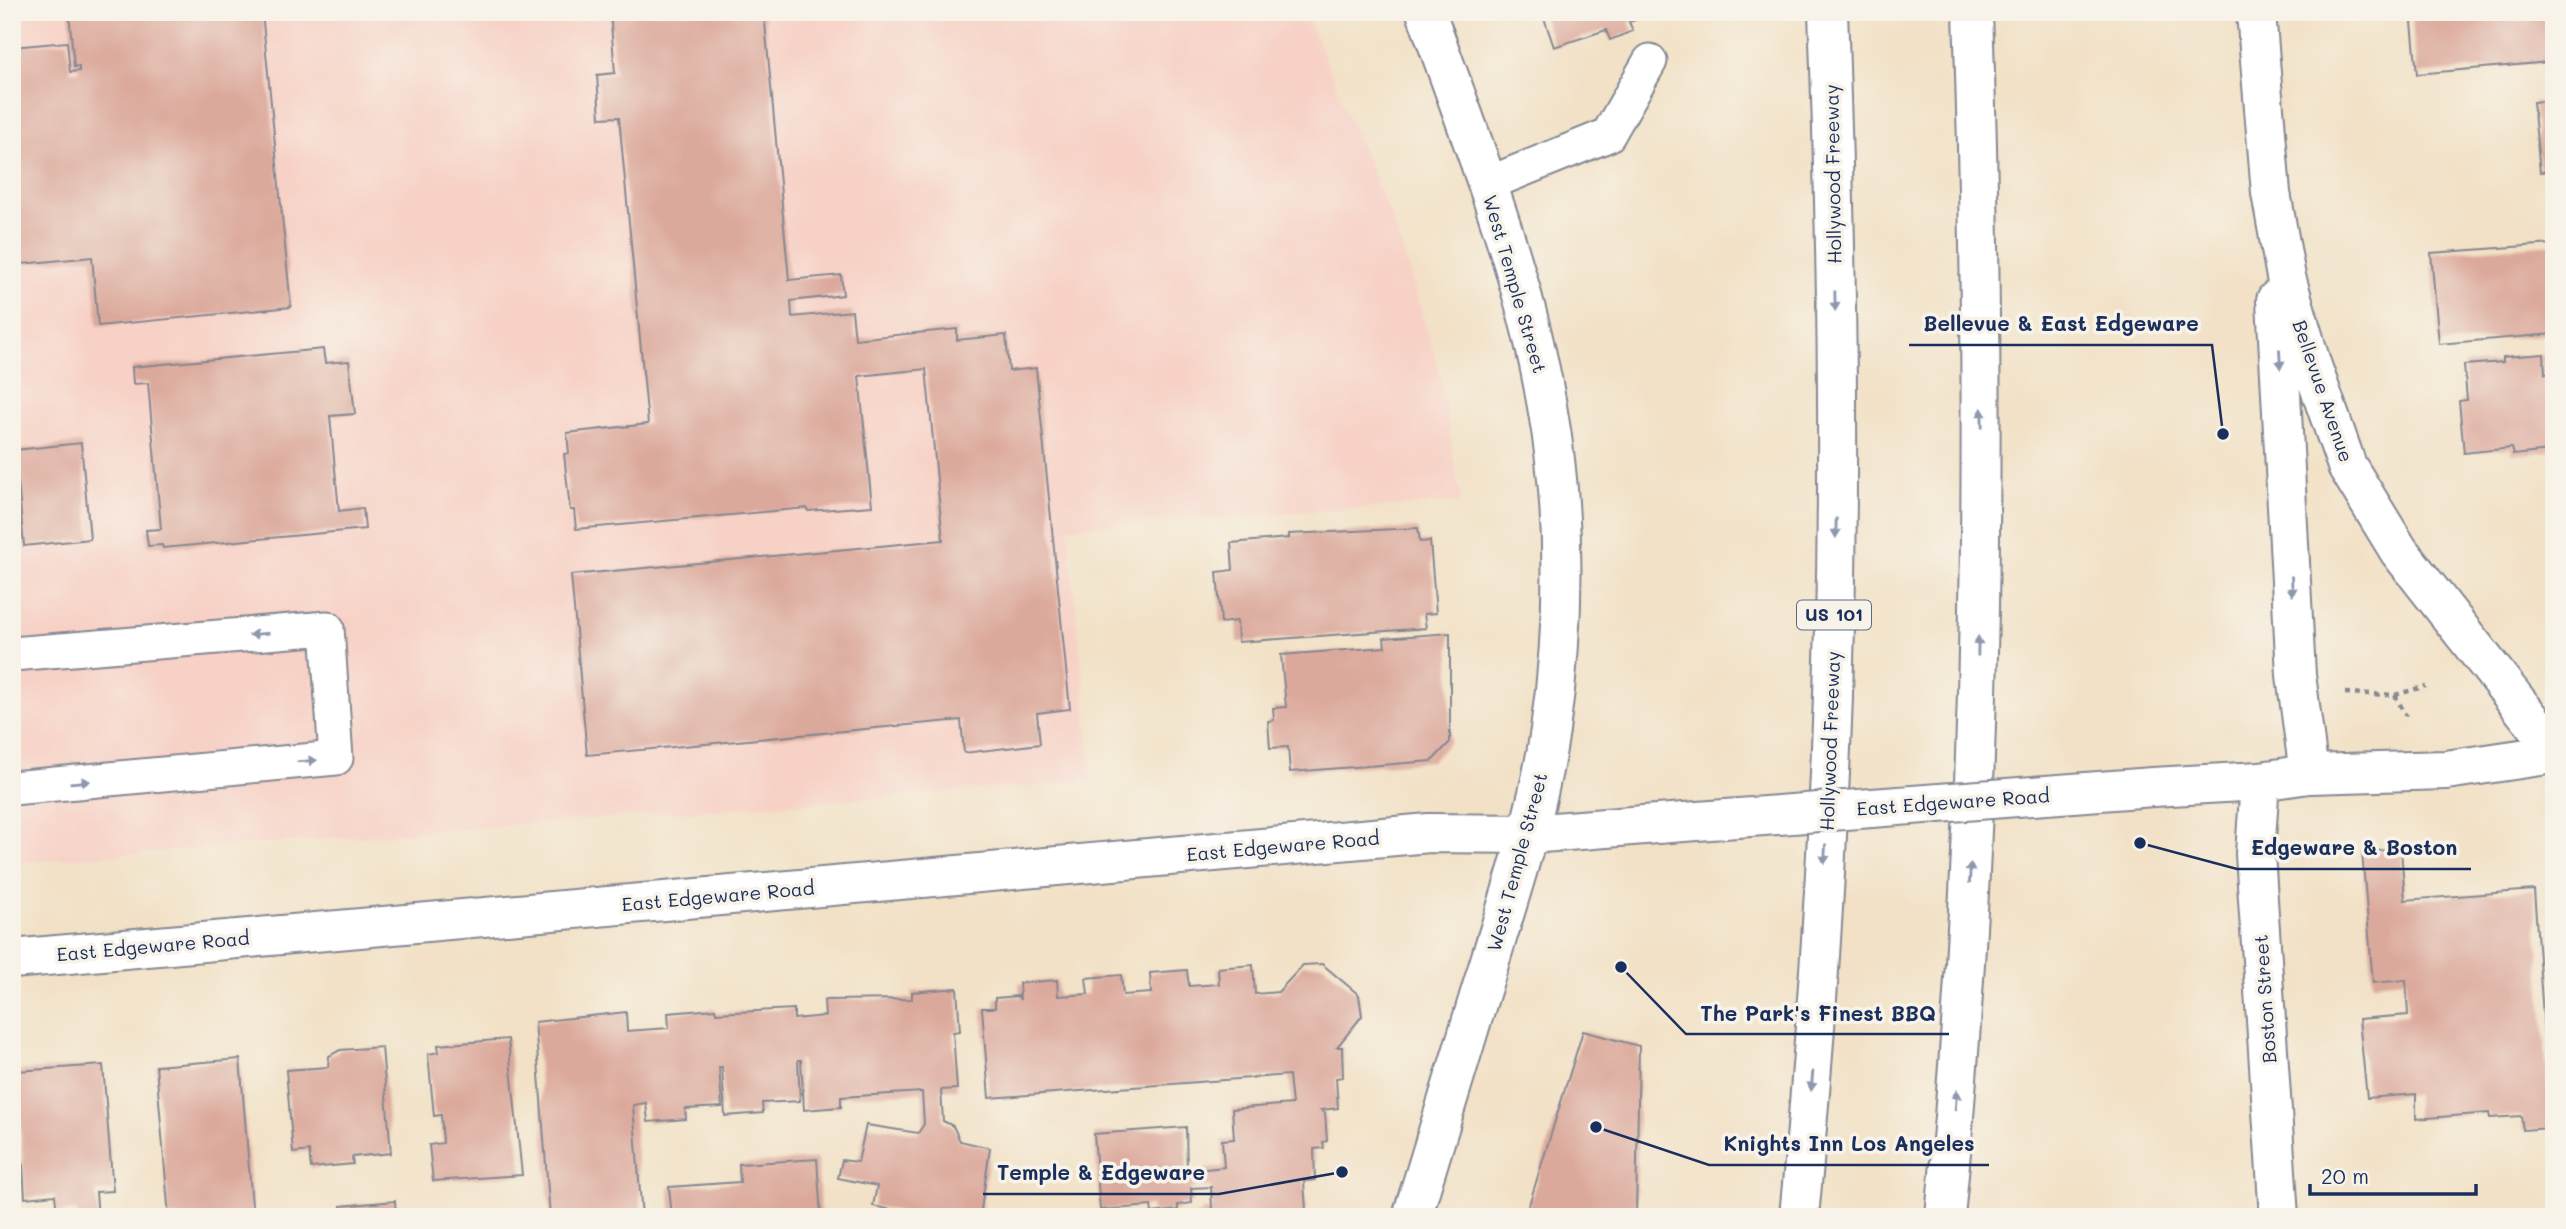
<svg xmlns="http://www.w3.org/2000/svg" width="2566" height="1229" font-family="Mali,sans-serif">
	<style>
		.built { fill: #f7d1c6 }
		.building { fill: #dba99b }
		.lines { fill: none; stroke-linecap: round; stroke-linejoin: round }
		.lane-casing { stroke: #868892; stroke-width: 37 }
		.street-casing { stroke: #868892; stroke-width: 42 }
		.secondary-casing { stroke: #868892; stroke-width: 42 }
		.highway-casing { stroke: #868892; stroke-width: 42 }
		.path { stroke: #868892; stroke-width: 4.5; stroke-dasharray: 5 5; stroke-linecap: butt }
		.lane { stroke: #fff; stroke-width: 33 }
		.street { stroke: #fff; stroke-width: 38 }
		.secondary { stroke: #fff; stroke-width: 38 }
		.highway { stroke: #fff; stroke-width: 38 }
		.street-bridge-casing { stroke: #868892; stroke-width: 42; stroke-linecap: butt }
		.street-bridge { stroke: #fff; stroke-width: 38 }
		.oneway { fill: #8d97ae }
		.labels { text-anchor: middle; stroke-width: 7; stroke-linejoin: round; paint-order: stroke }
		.shield { fill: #f7f3e8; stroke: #5d6a87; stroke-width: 2 }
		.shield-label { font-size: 18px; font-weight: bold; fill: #1b2f5e }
		.street-label { font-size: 19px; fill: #1b2f5e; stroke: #f7f3e8 }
		.leader { fill: none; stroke: #1b2f5e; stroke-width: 2.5 }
		.callout-dot { fill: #1b2f5e; stroke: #f7f3e8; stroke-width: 2.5 }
		.callout-label { font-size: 21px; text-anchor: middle; font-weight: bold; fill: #1b2f5e; stroke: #f7f3e8; stroke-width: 7; stroke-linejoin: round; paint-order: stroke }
	</style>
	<rect width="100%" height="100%" fill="#f7f3e8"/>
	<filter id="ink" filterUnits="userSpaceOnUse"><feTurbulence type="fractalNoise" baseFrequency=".0143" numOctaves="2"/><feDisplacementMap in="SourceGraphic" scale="14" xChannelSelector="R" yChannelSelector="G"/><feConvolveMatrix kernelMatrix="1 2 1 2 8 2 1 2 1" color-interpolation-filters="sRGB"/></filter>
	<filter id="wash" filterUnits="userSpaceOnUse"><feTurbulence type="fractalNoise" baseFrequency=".00686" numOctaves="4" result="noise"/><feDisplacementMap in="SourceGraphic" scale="28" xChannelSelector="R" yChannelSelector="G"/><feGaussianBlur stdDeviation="1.57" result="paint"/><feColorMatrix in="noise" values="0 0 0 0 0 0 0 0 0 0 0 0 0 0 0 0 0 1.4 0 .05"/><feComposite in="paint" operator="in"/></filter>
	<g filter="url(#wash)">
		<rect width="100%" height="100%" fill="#f2e1c6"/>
		<path class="built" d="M 12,12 L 1305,12 L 1398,234 L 1440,374 L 1461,502 L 1068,527 L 1093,781 L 12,863 Z"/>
		<g id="blocks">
			<path class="building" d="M 69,12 L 262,12 L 291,307 L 98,326 L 92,257 L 12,265 L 12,47 L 67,42 L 70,72 L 79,71 L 79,66 L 74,67 Z
				M 610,12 L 764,12 L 789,280 L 841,275 L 843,295 L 791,301 L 792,317 L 852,311 L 855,339 L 957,329 L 957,340 L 1006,335 L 1009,371 L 1036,368 L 1070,709 L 1037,713 L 1040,744 L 964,753 L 961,720 L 587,755 L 571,575 L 943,540 L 926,369 L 859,376 L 872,506 L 808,511 L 807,508 L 576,529 L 574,510 L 570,510 L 564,454 L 569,453 L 567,433 L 648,424 L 619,117 L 600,118 L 597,75 L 615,73 Z
				M 1542,12 L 1657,12 L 1657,13 L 1629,22 L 1633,31 L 1610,40 L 1606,30 L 1554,47 Z
				M 2411,12 L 2545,12 L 2549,62 L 2417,74 Z
				M 2554,100 L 2554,170 L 2540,172 L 2533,102 Z
				M 2554,244 L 2554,334 L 2439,344 L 2431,253 Z
				M 323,349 L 325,363 L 349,361 L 355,414 L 330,416 L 339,511 L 363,508 L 365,529 L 163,548 L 162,545 L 148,546 L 146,530 L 161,529 L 148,383 L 133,384 L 132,367 Z
				M 2544,354 L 2545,374 L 2554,373 L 2554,443 L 2550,451 L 2513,455 L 2511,448 L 2464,453 L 2459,401 L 2467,400 L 2464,365 L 2503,362 L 2503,357 Z
				M 81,443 L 90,539 L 24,546 L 15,450 Z
				M 1418,528 L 1420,542 L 1430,541 L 1436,613 L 1424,614 L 1426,628 L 1238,642 L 1237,621 L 1221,623 L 1217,572 L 1233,570 L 1231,543 L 1289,538 L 1289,534 Z
				M 1450,633 L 1450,742 L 1432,761 L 1290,772 L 1288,747 L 1270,748 L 1268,721 L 1274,720 L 1273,708 L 1286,707 L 1281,655 L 1385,647 L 1384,638 Z
				M 2401,849 L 2405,900 L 2534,890 L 2551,1128 L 2523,1130 L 2521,1116 L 2490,1118 L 2489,1113 L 2416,1119 L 2416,1094 L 2367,1098 L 2359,1019 L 2408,1015 L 2406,980 L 2373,983 L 2362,852 Z
				M 1322,964 L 1359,995 L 1362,1016 L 1337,1047 L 1342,1047 L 1343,1077 L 1336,1078 L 1338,1108 L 1321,1110 L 1325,1113 L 1327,1141 L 1323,1142 L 1324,1148 L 1314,1149 L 1315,1180 L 1304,1181 L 1306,1211 L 1302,1212 L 1303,1217 L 1201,1217 L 1201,1210 L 1212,1210 L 1211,1187 L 1191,1188 L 1192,1203 L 1178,1205 L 1178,1210 L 1152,1213 L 1151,1206 L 1100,1210 L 1094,1134 L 1186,1127 L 1187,1171 L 1224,1167 L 1222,1140 L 1234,1139 L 1232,1109 L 1292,1104 L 1289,1075 L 989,1098 L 982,1008 L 995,1008 L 995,998 L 1018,996 L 1020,1000 L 1019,983 L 1057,980 L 1058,996 L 1088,994 L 1086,978 L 1121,975 L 1123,995 L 1151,993 L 1150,973 L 1187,970 L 1189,986 L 1219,984 L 1218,968 L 1253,965 L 1255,994 L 1278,992 L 1303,965 Z
				M 957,988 L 960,1031 L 953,1032 L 957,1089 L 941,1090 L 943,1121 L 953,1126 L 960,1141 L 990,1148 L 980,1217 L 906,1217 L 901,1212 L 873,1206 L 877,1186 L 838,1178 L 842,1160 L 858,1162 L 866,1125 L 918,1133 L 924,1124 L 922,1092 L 841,1097 L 841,1107 L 804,1110 L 801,1060 L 798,1060 L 800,1101 L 762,1103 L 763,1113 L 725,1116 L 722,1067 L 719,1067 L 722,1107 L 685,1109 L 686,1119 L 648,1122 L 646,1103 L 633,1105 L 642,1217 L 550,1217 L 535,1022 L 626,1012 L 627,1031 L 669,1028 L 668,1013 L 715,1009 L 716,1013 L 794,1009 L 794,1019 L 825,1016 L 824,1000 L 912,999 L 912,992 Z
				M 1583,1031 L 1639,1046 L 1636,1217 L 1542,1217 L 1544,1213 L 1528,1208 Z
				M 508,1039 L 522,1175 L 433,1181 L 429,1145 L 443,1143 L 441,1115 L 434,1116 L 428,1054 L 439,1052 L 438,1045 Z
				M 382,1047 L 391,1153 L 352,1157 L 353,1164 L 311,1168 L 309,1151 L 293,1153 L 286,1070 L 328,1067 L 329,1056 L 340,1050 Z
				M 240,1059 L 253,1217 L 169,1217 L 156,1066 Z
				M 103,1065 L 113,1191 L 96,1192 L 98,1217 L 78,1217 L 77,1211 L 57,1213 L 55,1195 L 25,1198 L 17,1071 Z
				M 817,1159 L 821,1217 L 672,1217 L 669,1187 L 740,1182 L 739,1164 Z
				M 395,1201 L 396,1217 L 342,1217 L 341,1206 Z"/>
		</g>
	</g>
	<g filter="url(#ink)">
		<use href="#blocks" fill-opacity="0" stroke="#868892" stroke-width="2"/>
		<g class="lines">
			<g class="lane-casing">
				<path id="lane" d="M 1487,184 L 1608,135 L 1650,61
					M 12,654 L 327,628 L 336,758 L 12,788"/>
			</g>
			<g class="street-casing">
				<path id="street" d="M 2260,781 L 2255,854 L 2279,1217
					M 2153,787 L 2260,781 L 2309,774 L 2446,770 L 2554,754
					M 1529,834 L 1644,825"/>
			</g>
			<g class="secondary-casing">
				<path id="secondary" d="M 2256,12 L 2271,193 L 2286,277 L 2311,363 L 2347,466 L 2399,551 L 2554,749
					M 2276,300 L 2296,675 L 2309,774
					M 12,959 L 1429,833 L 1529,834
					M 1412,1217 C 1439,1129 1466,1041 1492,954 C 1515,880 1539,806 1550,730 C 1565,624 1566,511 1547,406 C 1524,270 1472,142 1426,12"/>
			</g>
			<g class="highway-casing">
				<path id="highway" d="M 1799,1217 C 1822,974 1836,729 1837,485 C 1838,327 1834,170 1828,12
					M 1945,1217 C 1984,816 1987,414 1973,12"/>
			</g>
			<path class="path" d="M 2345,693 L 2395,695 L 2426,686
				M 2395,695 L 2406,716"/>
			<use href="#lane" class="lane"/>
			<use href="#street" class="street"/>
			<use href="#secondary" class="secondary"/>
			<use href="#highway" class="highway"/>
			<g class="street-bridge-casing">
				<path id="street-bridge" d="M 1644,825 L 2153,787"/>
			</g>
			<use href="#street-bridge" class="street-bridge"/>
		</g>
		<defs><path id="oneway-solid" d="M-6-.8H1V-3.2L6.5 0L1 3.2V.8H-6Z" transform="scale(1.75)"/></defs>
		<g class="oneway">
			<use href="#oneway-solid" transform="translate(1835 301) rotate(89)"/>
			<use href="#oneway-solid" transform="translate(2280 359) rotate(87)"/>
			<use href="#oneway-solid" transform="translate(1982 418) rotate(-91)"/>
			<use href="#oneway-solid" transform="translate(1836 528) rotate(91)"/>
			<use href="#oneway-solid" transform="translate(2292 586) rotate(87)"/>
			<use href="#oneway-solid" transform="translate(259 634) rotate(175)"/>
			<use href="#oneway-solid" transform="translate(1978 646) rotate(-89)"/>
			<use href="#oneway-solid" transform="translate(307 761) rotate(-5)"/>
			<use href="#oneway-solid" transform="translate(80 782) rotate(-5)"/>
			<use href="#oneway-solid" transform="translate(1825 854) rotate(93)"/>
			<use href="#oneway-solid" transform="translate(1970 873) rotate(-87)"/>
			<use href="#oneway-solid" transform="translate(1812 1081) rotate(95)"/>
			<use href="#oneway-solid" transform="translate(1956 1100) rotate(-85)"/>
		</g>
	</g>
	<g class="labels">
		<rect class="shield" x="1797" y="600.5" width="74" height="29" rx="5"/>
		<g class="shield-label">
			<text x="1834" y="621">US 101</text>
		</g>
		<g class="street-label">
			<text transform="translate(1833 174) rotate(-91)" y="7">Hollywood Freeway</text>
			<text transform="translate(1515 284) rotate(74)" y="7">West Temple Street</text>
			<text transform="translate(2323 391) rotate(71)" y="7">Bellevue Avenue</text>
			<text transform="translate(1830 741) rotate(-88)" y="7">Hollywood Freeway</text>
			<text transform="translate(1953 802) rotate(-4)" y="7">East Edgeware Road</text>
			<text transform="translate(1283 846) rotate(-5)" y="7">East Edgeware Road</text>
			<text transform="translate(1517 862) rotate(-75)" y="7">West Temple Street</text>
			<text transform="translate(718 896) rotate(-5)" y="7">East Edgeware Road</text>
			<text transform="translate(153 946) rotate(-5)" y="7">East Edgeware Road</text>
			<text transform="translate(2265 999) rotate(-94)" y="7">Boston Street</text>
		</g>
	</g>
	<path class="leader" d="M2223 434L2212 345H1909M2140 843L2237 869H2471M1621 967L1686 1034H1949M1596 1127L1709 1165H1989M1342 1172L1219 1194H983"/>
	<g class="callout-dot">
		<circle cx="2223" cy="434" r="7"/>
		<circle cx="2140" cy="843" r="7"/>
		<circle cx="1621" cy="967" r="7"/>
		<circle cx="1596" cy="1127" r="7"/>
		<circle cx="1342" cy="1172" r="7"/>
	</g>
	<g class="callout-label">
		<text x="2061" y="331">Bellevue &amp; East Edgeware</text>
		<text x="2354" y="855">Edgeware &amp; Boston</text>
		<text x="1818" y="1021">The Park's Finest BBQ</text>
		<text x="1849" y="1151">Knights Inn Los Angeles</text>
		<text x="1101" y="1180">Temple &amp; Edgeware</text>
	</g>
	<rect width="2566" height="1229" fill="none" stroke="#f7f3e8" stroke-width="42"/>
	<path d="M2310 1184v10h166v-10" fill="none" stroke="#1b2f5e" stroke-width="3.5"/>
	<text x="2321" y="1184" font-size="21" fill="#1b2f5e" stroke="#f7f3e8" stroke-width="5" paint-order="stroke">20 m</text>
</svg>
